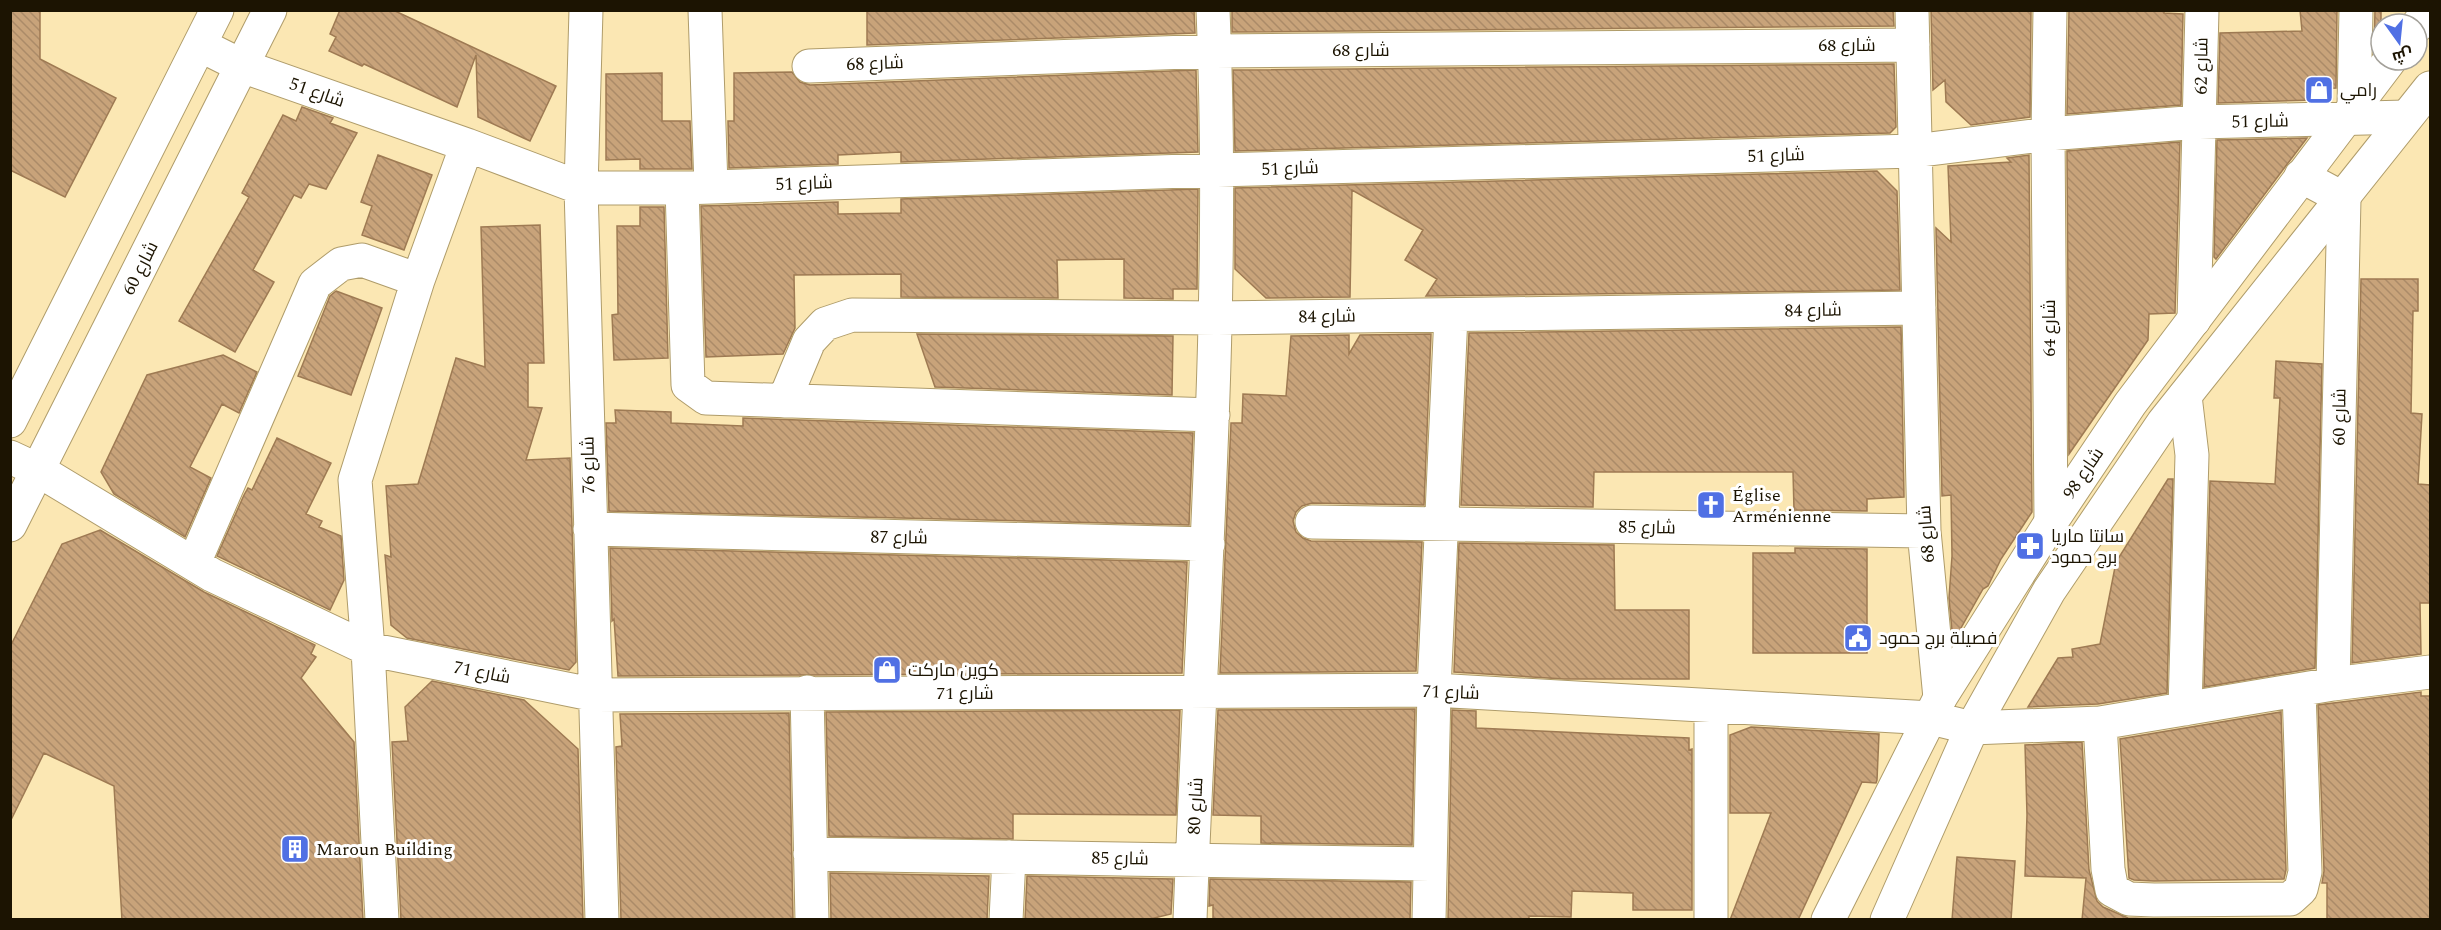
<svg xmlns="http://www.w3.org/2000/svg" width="2441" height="930" font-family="Spectral,Cairo,serif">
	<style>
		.building { fill: url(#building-back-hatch); stroke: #9e7a53; stroke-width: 1.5 }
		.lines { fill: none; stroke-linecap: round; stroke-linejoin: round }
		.street-casing { stroke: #af9c6a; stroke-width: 35 }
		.secondary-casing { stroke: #af9c6a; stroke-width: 35 }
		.street { stroke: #fff; stroke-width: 33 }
		.secondary { stroke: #fff; stroke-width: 33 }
		.labels { text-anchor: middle; stroke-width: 6; stroke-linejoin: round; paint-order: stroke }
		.street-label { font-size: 18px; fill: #1c1402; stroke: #fff }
		.poi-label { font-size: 18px; fill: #1c1402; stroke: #fff; text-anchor: start }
	</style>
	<defs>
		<pattern id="building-back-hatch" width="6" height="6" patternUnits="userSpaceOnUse" patternTransform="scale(1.5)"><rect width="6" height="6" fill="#c8a37a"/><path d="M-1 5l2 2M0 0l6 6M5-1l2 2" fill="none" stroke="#ab8b68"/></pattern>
	</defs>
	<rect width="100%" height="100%" fill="#fbe7b3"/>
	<path class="building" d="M 10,10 L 40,10 L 40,59 L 116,98 L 65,197 L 10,170 Z
		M 340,10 L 393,10 L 556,86 L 530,141 L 478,117 L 476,55 L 457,107 L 364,64 L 362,66 L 329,51 L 336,37 L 330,34 Z
		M 867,10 L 1194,10 L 1195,33 L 867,45 Z
		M 1232,10 L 1893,10 L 1894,26 L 1232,32 Z
		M 1931,10 L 2031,10 L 2030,117 L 1971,125 L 1946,102 L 1945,80 L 1933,90 Z
		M 2069,10 L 2164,10 L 2164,13 L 2183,14 L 2181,105 L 2067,114 Z
		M 2300,10 L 2337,10 L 2336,88 L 2312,89 L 2313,100 L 2218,103 L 2220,33 L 2302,31 Z
		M 2375,10 L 2381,10 L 2381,44 L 2374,50 Z
		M 1894,64 L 1896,127 L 1890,133 L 1235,151 L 1233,70 Z
		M 1196,70 L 1198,152 L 901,162 L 901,152 L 838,155 L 838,164 L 729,168 L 728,121 L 734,121 L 734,73 L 792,72 L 800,82 L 810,85 Z
		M 662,73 L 662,121 L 690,121 L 692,169 L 640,169 L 640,159 L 606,160 L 606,74 Z
		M 302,107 L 333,118 L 330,123 L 357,133 L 326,189 L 309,184 L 301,198 L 294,195 L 253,270 L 274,282 L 235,352 L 179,321 L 249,197 L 242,193 L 283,115 L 296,121 Z
		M 2307,138 L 2285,167 L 2216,259 L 2214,257 L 2217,140 Z
		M 2180,142 L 2175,313 L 2149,314 L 2148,340 L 2069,454 L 2067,151 Z
		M 378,155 L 432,175 L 404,250 L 362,235 L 372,206 L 361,202 Z
		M 2029,155 L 2032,512 L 2001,559 L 1988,586 L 1983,589 L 1953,642 L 1949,598 L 1952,556 L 1951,495 L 1942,496 L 1936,228 L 1951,242 L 1948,166 L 2011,162 L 2007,158 Z
		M 1877,171 L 1897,191 L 1900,290 L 1426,296 L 1437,279 L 1405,260 L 1423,230 L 1352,190 L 1350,297 L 1266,298 L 1235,269 L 1235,188 Z
		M 1198,189 L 1197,289 L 1173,289 L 1173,299 L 1124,298 L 1124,259 L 1057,260 L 1058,298 L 901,297 L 901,274 L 794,275 L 795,328 L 783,354 L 706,357 L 701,206 L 838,202 L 838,214 L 901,213 L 901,199 Z
		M 640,207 L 664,207 L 668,358 L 614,360 L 612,315 L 618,314 L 617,226 L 640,226 Z
		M 540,225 L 544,363 L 528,363 L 528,407 L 542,408 L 526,460 L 570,458 L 576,662 L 569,670 L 407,638 L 391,625 L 385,555 L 391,557 L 386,486 L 418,484 L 456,358 L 485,367 L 481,227 Z
		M 2361,279 L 2418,279 L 2418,311 L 2413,311 L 2411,413 L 2422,414 L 2418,484 L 2430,485 L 2430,603 L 2420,603 L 2421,654 L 2352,663 Z
		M 336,291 L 382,308 L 351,395 L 298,376 L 330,296 Z
		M 1901,327 L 1904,497 L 1867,499 L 1867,511 L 1794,510 L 1793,472 L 1594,472 L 1593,507 L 1461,505 L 1469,333 Z
		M 917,334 L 1173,336 L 1172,395 L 935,387 Z
		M 1431,334 L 1424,505 L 1312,503 L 1302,506 L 1296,512 L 1293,521 L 1296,532 L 1303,538 L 1311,541 L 1422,542 L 1416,671 L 1220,673 L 1231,423 L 1242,423 L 1243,394 L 1286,396 L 1291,336 L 1349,335 L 1349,354 L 1360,335 Z
		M 223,355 L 257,372 L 239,413 L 222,404 L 190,467 L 211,478 L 185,537 L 114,494 L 101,472 L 147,375 Z
		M 2276,361 L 2322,364 L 2315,668 L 2204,687 L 2210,481 L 2275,484 L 2280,398 L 2274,398 Z
		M 615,410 L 671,412 L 671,423 L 743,426 L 743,418 L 1193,433 L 1189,525 L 609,511 L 606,423 L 616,423 Z
		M 277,438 L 331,463 L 306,514 L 322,521 L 319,527 L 341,536 L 344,580 L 330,610 L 217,556 L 244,495 L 248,488 L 252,490 Z
		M 2168,479 L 2173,479 L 2167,693 L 2098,704 L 2028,707 L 2058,658 L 2073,657 L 2072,649 L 2100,644 L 2116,562 Z
		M 100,530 L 204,592 L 315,645 L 311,654 L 316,657 L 301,678 L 354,742 L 363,920 L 122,920 L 114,786 L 44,753 L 10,822 L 10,647 L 62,544 Z
		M 1459,543 L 1614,545 L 1615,610 L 1689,610 L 1689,679 L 1564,679 L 1454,672 Z
		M 610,548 L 1187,562 L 1182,673 L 618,676 L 614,619 L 612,621 Z
		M 1795,548 L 1867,549 L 1867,653 L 1753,653 L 1753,553 L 1795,553 Z
		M 432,681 L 524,700 L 578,749 L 583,920 L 401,920 L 392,742 L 408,741 L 405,707 Z
		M 2421,692 L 2421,696 L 2430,696 L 2430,920 L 2327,920 L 2327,883 L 2322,883 L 2324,871 L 2318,705 Z
		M 1415,709 L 1412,845 L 1261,843 L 1261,816 L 1213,815 L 1218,710 Z
		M 1180,710 L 1176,815 L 1013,814 L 1013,839 L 829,836 L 826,712 Z
		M 1452,710 L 1476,711 L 1476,728 L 1689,738 L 1689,750 L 1692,749 L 1692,910 L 1633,910 L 1633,893 L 1572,891 L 1571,917 L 1529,916 L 1529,920 L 1448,920 Z
		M 2281,712 L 2286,870 L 2284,879 L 2154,881 L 2134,880 L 2129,878 L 2120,739 Z
		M 789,713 L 793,920 L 621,920 L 616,747 L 622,746 L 620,714 Z
		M 1751,727 L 1879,734 L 1877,780 L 1876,783 L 1862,782 L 1798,920 L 1730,920 L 1771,813 L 1730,813 L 1730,735 Z
		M 2082,742 L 2089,870 L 2097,901 L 2103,907 L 2128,918 L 2188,920 L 2082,920 L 2086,878 L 2025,876 L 2027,815 L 2025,745 Z
		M 1957,857 L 2015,861 L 2011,920 L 1952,920 Z
		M 830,873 L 989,876 L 987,920 L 831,920 Z
		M 1027,876 L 1173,879 L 1171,914 L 1146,920 L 1025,920 Z
		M 1210,879 L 1411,882 L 1410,920 L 1213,920 L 1213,905 L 1209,906 Z"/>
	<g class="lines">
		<g class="street-casing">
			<path id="street" d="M 586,10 L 581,188 L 602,920
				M 705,10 L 711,186
				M 1912,10 L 1924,531 L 1940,698
				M 2050,10 L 2048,134 L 2051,522
				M 200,45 L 242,66 L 467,145 L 581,188 L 682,188 L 1217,170 L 1914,151 L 2048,134 L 2199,122 L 2406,117
				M 809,66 L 1215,51 L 1913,45
				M 2354,106 L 2356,10
				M 2301,176 L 2344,199 L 2333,684
				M 682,188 L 688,385 L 706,398 L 1213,415
				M 2194,320 L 2202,10
				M 2185,396 L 2192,455 L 2185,709
				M 784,401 L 809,341 L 825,324 L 852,315 L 1217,318 L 1919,308
				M 10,457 L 38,470 L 212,575 L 368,649 L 596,695 L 1434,690 L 1931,718 L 1972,728 L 2100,723 L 2333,684 L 2430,672
				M 1312,522 L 1924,531
				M 590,529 L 1208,544
				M 194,563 L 315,284 L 341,264 L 362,260 L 418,280
				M 807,692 L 812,920
				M 2100,723 L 2108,869 L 2112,890 L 2129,899 L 2154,900 L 2290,899 L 2301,889 L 2305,872 L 2299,690
				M 810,854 L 1430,864
				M 382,920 L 368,649 L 355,480 L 418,280 L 467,145
				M 1006,920 L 1009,857
				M 1190,920 C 1201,616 1226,314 1213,10
				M 1429,920 L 1434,690 L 1451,315
				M 1711,920 L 1711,706"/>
		</g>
		<g class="secondary-casing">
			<path id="secondary" d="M 2417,26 L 2429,10
				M 10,421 L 217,10
				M 10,525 L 270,10
				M 1828,920 L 1940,698 L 2051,522 L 2130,404 L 2390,60
				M 1887,920 L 1972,728 L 2049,591 L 2163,423 L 2430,88"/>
		</g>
		<use href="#street" class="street"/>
		<use href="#secondary" class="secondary"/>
	</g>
	<defs>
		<g id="shop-square" transform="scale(1.5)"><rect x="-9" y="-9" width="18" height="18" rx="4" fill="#5070e4" stroke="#fff"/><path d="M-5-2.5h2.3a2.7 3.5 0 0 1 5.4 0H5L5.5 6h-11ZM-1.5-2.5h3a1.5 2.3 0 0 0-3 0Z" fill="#fff"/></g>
		<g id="church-square" transform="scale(1.5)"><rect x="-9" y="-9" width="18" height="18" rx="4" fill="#5070e4" stroke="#fff"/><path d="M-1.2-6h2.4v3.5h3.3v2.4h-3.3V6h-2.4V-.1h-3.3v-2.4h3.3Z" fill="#fff"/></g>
		<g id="pharmacy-square" transform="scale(1.5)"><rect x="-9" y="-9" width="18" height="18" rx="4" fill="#5070e4" stroke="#fff"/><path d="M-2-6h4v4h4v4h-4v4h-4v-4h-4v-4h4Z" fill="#fff"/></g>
		<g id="civic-square" transform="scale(1.5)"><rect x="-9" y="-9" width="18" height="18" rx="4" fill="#5070e4" stroke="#fff"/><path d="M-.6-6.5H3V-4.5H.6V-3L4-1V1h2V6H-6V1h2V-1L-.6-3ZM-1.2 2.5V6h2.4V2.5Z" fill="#fff"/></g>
		<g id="building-square" transform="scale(1.5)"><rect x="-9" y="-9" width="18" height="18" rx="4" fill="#5070e4" stroke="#fff"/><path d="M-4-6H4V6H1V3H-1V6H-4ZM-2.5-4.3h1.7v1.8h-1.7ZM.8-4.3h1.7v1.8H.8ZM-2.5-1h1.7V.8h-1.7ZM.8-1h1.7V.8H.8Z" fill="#fff"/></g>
	</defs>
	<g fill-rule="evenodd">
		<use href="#shop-square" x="2319" y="90"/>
		<use href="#church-square" x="1711" y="505"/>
		<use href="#pharmacy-square" x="2030" y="546"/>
		<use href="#civic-square" x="1858" y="638"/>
		<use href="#shop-square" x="887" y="670"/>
		<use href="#building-square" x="295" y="849"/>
	</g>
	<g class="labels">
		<g class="street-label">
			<text x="1847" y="51">شارع 68</text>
			<text x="1361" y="56">شارع 68</text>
			<text transform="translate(875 63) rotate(-2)" y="6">شارع 68</text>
			<text transform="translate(2201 66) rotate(-89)" y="6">شارع 62</text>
			<text transform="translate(317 92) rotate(19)" y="6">شارع 51</text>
			<text transform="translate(2260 121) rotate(-1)" y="6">شارع 51</text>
			<text transform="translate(1776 155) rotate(-2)" y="6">شارع 51</text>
			<text transform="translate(1290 168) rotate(-2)" y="6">شارع 51</text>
			<text transform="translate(804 183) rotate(-2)" y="6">شارع 51</text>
			<text transform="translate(140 268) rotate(-63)" y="6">شارع 60</text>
			<text transform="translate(1813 310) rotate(-1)" y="6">شارع 84</text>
			<text transform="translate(1327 316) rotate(-1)" y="6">شارع 84</text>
			<text transform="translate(2049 328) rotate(-90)" y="6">شارع 64</text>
			<text transform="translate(2339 417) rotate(-89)" y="6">شارع 60</text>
			<text transform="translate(588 465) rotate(-91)" y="6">شارع 76</text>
			<text transform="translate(2083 473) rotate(-56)" y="6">شارع 98</text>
			<text transform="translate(1647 527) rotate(1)" y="6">شارع 85</text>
			<text transform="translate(1926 534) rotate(-94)" y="6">شارع 68</text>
			<text transform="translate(899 537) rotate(1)" y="6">شارع 87</text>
			<text transform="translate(482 672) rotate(11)" y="6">شارع 71</text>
			<text transform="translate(1451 692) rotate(2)" y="6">شارع 71</text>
			<text x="965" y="699">شارع 71</text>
			<text transform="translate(1195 806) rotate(-87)" y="6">شارع 80</text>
			<text transform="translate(1120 858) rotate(1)" y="6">شارع 85</text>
		</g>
		<g class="poi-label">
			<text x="2340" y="96">رامي</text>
			<text x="1732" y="501">Église<tspan x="1732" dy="21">Arménienne</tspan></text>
			<text x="2051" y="542">سانتا ماريا<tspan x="2051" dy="21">برج حمود</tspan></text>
			<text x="1879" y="644">فصيلة برج حمود</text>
			<text x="908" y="676">كوين ماركت</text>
			<text x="316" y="855">Maroun Building</text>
		</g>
	</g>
	<rect width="2441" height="930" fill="none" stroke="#1c1402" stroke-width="24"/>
	<g transform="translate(2399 42) rotate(165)"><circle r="28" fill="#ffffff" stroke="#a4a19a" stroke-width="1.5"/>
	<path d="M0-4.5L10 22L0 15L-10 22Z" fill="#5070e4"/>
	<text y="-9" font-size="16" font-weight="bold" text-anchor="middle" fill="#1c1402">ش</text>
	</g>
</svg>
